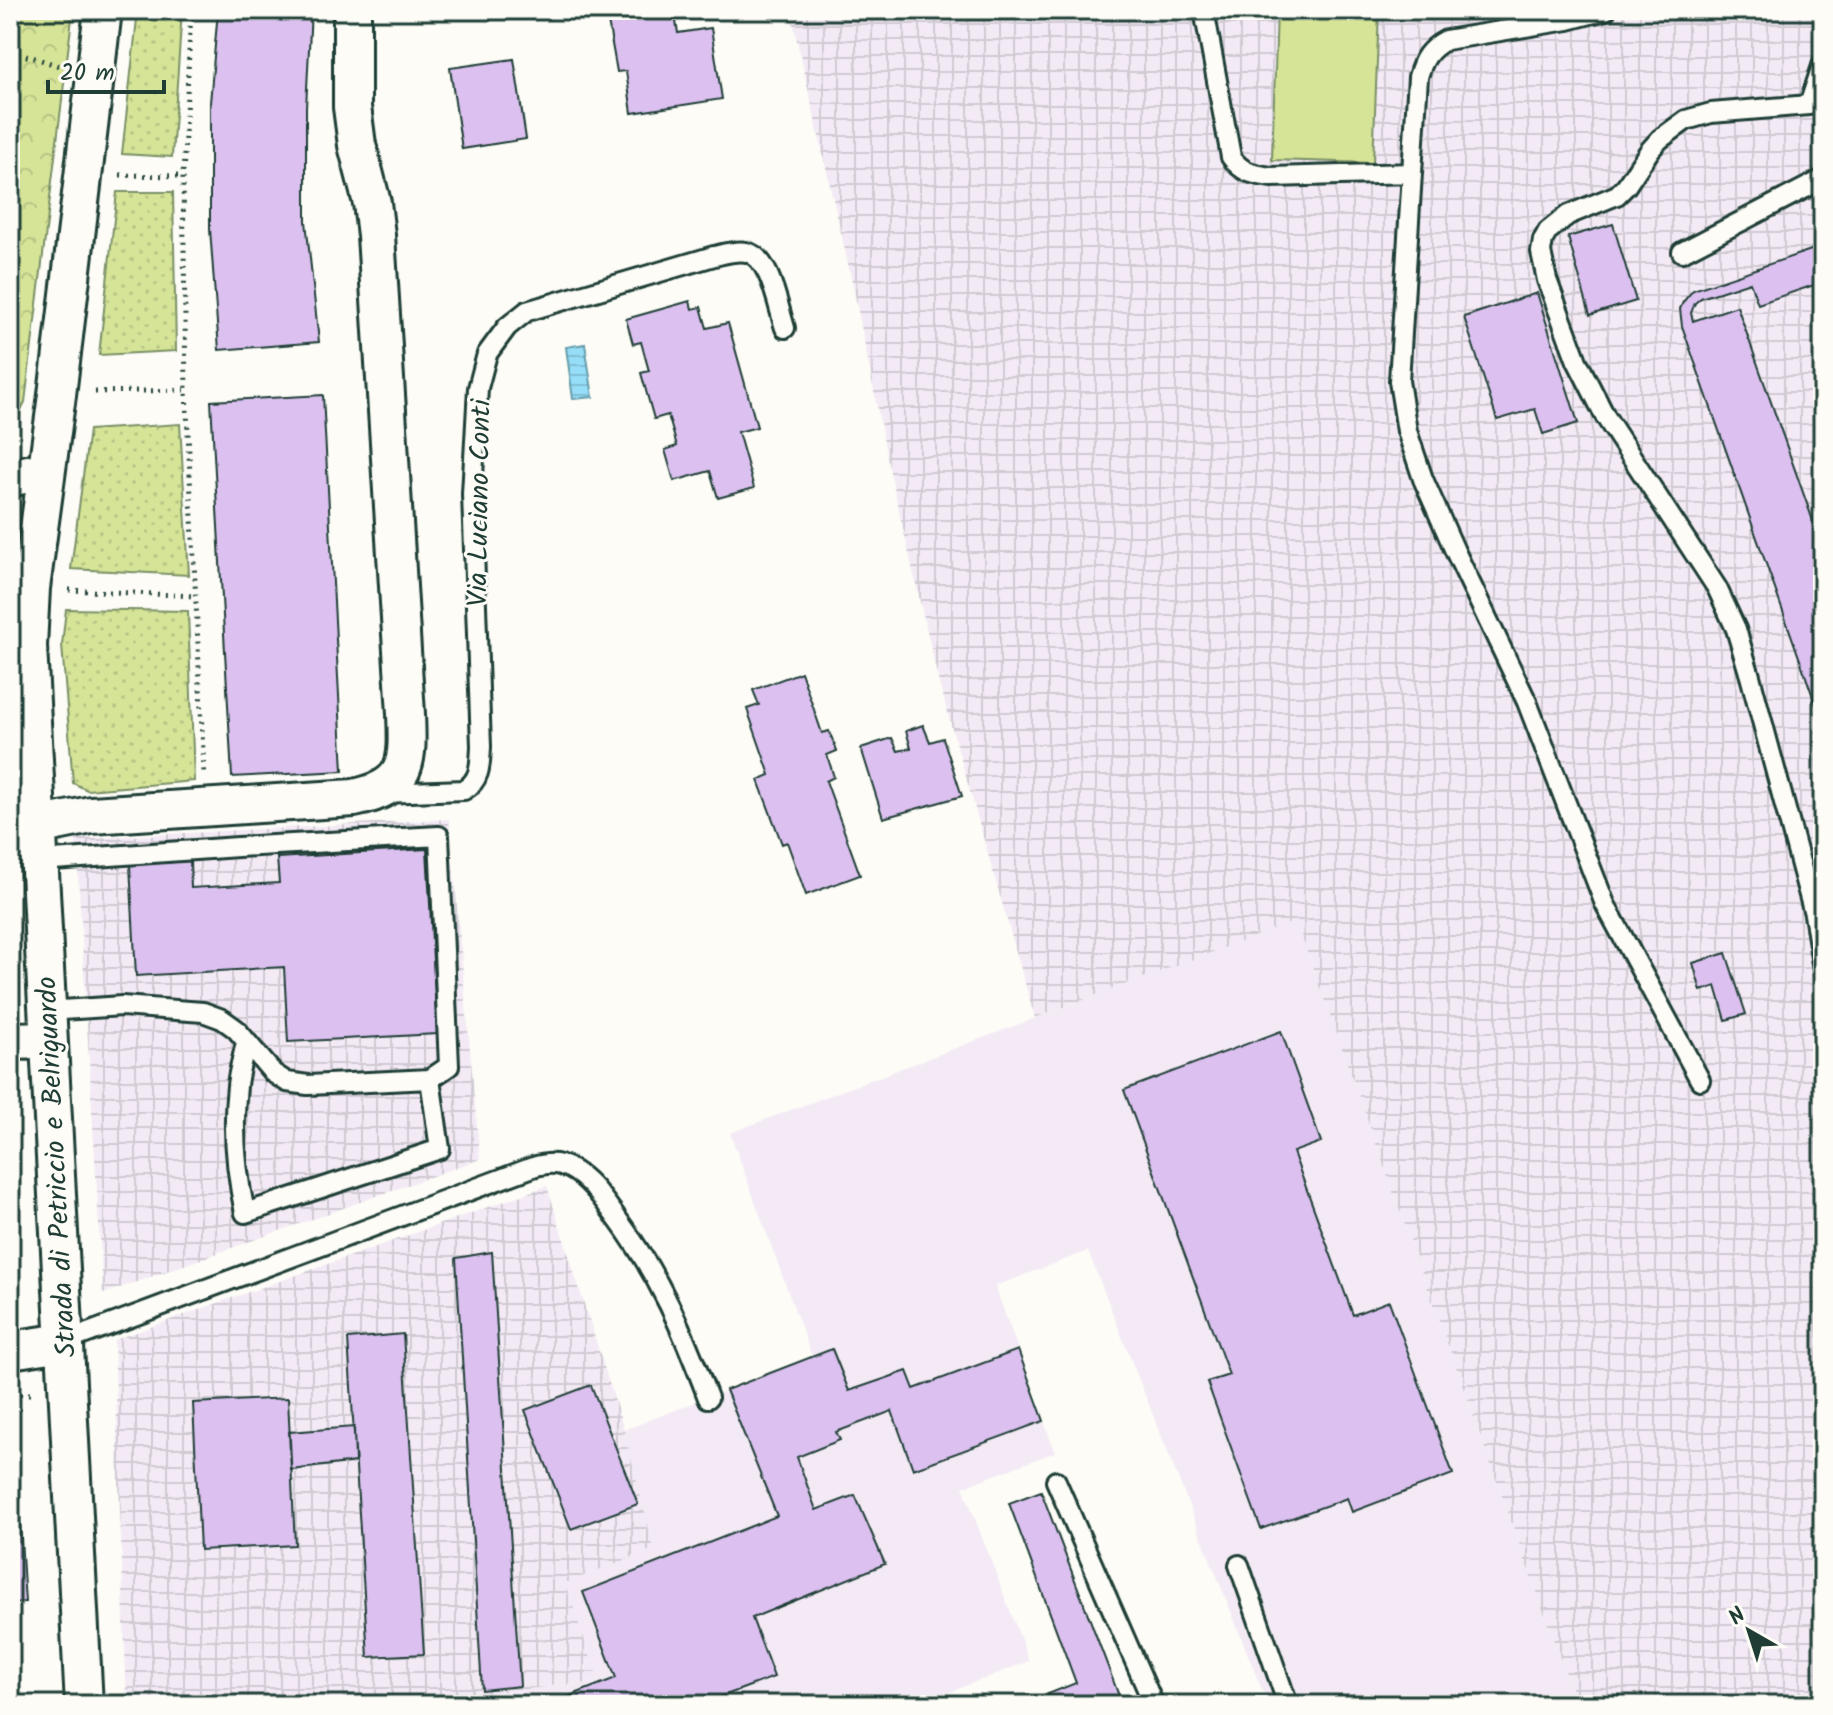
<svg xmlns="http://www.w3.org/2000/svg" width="1833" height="1715" font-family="Kalam,sans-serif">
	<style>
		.built { fill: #f3eaf5 }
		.industrial { fill: url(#industrial-grid) }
		.grass { fill: url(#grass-dots); stroke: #7a9066; stroke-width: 2 }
		.park { fill: url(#park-crowns); stroke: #7a9066; stroke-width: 2 }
		.pitch { fill: #d5e497; stroke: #7a9066; stroke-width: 2 }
		.water { fill: url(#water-rules); stroke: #669daa; stroke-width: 2 }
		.building { fill: #dcc1f0; stroke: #1f3d34; stroke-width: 2 }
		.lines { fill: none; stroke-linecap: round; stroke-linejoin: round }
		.lane-casing { stroke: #1f3d34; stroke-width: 24 }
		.street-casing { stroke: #1f3d34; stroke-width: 42 }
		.path { stroke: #1f3d34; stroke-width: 5; stroke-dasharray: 2 6; stroke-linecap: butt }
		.lane { stroke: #fdfcf7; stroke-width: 18 }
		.street { stroke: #fdfcf7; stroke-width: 36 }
		.labels { text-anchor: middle; stroke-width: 6; stroke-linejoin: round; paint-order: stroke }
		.street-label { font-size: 28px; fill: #1f3d34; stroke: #fdfcf7 }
	</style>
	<defs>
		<pattern id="industrial-grid" width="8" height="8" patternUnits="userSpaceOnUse" patternTransform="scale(2)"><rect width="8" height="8" fill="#f3eaf5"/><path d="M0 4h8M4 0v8" fill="none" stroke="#d0cad3"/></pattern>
		<pattern id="grass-dots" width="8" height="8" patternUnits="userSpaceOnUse" patternTransform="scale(2)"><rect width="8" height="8" fill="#d5e497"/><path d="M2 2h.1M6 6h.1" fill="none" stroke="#b6c483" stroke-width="1.8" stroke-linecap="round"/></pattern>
		<pattern id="park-crowns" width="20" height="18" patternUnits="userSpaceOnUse" patternTransform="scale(2)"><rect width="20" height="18" fill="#d5e497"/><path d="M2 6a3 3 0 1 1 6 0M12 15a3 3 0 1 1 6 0" fill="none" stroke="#b6c483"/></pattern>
		<pattern id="water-rules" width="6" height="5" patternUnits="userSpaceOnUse" patternTransform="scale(2)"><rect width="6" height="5" fill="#96ddf8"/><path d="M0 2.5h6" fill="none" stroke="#81bfd5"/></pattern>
	</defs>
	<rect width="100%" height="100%" fill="#fdfcf7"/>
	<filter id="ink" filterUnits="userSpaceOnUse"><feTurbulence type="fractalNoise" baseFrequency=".0125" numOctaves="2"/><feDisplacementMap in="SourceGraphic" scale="16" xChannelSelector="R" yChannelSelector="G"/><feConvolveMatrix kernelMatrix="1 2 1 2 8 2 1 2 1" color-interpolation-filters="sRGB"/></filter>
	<g filter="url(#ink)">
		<path class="built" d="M 1296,920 L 1577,1705 L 1268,1705 L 1088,1251 L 995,1286 L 1055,1452 L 963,1487 L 1029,1661 L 917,1705 L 358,1705 L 599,1682 L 564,1583 L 653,1549 L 624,1430 L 812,1357 L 730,1133 Z"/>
		<path class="industrial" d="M 790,10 L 1823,10 L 1823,1705 L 1577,1705 L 1296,921 L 1035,1018 L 939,683 L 888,463 L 854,290 Z
			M 449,819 L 480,1159 L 103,1294 L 76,839 Z
			M 547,1186 L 624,1430 L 654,1549 L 565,1583 L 599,1682 L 358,1705 L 127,1705 L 114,1340 Z"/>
		<path class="grass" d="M 138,10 L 182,10 L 172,157 L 122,154 Z
			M 117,192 L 173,192 L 176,351 L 99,355 Z
			M 180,424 L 189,575 L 71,569 L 89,430 Z
			M 66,609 L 188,611 L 194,781 L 87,790 L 73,783 L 62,645 Z"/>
		<path class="park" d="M 10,10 L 73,10 L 25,402 L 10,432 Z"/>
		<path class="pitch" d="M 1277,10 L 1379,10 L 1373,163 L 1272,160 Z"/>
		<path class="water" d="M 585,344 L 593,397 L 573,399 L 566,347 Z"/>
		<path class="building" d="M 218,10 L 311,10 L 306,108 L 306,221 L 319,342 L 219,350 L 210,229 L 210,103 Z
			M 606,10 L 674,10 L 678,33 L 711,28 L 722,99 L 632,113 L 626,71 L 617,72 Z
			M 514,59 L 526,139 L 462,149 L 450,68 Z
			M 1613,224 L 1636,301 L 1590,315 L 1568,237 Z
			M 1823,246 L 1823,282 L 1758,304 L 1750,282 L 1701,298 L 1695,303 L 1691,313 L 1693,321 L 1737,306 L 1823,549 L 1823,725 L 1682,326 L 1680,309 L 1683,302 L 1693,290 Z
			M 1537,293 L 1578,423 L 1543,434 L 1535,409 L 1497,420 L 1464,317 Z
			M 690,301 L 692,309 L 701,307 L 707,328 L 728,323 L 757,427 L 738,432 L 754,488 L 718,498 L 710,471 L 674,481 L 665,450 L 677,446 L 668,415 L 654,419 L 641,373 L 649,371 L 641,342 L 633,344 L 626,319 Z
			M 323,395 L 343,771 L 232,777 L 211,401 Z
			M 801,672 L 822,733 L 829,731 L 837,751 L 827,755 L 834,777 L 826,781 L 860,875 L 806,895 L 787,842 L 782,844 L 758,780 L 770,775 L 747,709 L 759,705 L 753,690 Z
			M 923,725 L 930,742 L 943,738 L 962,796 L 883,818 L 861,748 L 892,738 L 898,751 L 911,748 L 906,731 Z
			M 427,849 L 437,1034 L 288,1042 L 284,967 L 136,976 L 130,865 L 190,861 L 191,888 L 279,883 L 277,858 Z
			M 1726,953 L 1746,1014 L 1726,1020 L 1716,986 L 1701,991 L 1693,963 Z
			M 1281,1031 L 1321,1142 L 1293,1152 L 1353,1315 L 1389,1301 L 1453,1474 L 1352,1512 L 1347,1498 L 1261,1529 L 1207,1382 L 1229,1375 L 1124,1090 Z
			M 492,1252 L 520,1686 L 482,1690 L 456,1258 Z
			M 403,1334 L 424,1654 L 368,1657 L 348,1339 Z
			M 832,1349 L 849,1391 L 907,1371 L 914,1389 L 1018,1350 L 1044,1421 L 913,1469 L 892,1411 L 836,1432 L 840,1440 L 797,1457 L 816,1510 L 855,1495 L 885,1564 L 752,1618 L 774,1677 L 699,1705 L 547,1705 L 616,1678 L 583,1592 L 777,1516 L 726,1390 Z
			M 591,1385 L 638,1504 L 571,1529 L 525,1410 Z
			M 288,1398 L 295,1545 L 200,1550 L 193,1403 Z
			M 10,1412 L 13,1412 L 25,1602 L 10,1603 Z
			M 354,1427 L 355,1462 L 291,1470 L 289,1432 Z
			M 1041,1491 L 1119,1696 L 1094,1705 L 1052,1705 L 1048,1694 L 1076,1683 L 1009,1503 Z"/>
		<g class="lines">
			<g class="lane-casing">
				<path id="lane" d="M 1204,10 L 1231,157 C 1242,173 1253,174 1271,177 L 1412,173
					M 1606,10 L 1568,20 L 1446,40 C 1429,49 1423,59 1418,77 L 1399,381 L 1407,431 L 1423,479 L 1455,551 L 1527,702 L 1605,904 L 1700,1080
					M 1823,63 L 1809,105 L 1711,113 L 1686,120 L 1660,139 L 1650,150 L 1626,186 L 1617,195 L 1568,215 L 1548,231 L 1543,240 L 1541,252 L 1547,280 L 1577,361 L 1605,416 L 1702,565 L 1717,588 L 1736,629 L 1750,676 L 1814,914 L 1823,970
					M 1682,252 L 1823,179
					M 382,793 L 464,790 C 481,780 480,764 481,746 L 472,494 L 478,388 L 487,354 L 507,327 L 527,311 L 714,256 C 723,254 736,250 746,252 C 770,256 778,307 785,328
					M 39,861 L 238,847 L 439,836 L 449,1066 L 430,1079
					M 47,1011 L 122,1006 L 203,1012 L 222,1019 L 236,1029 L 273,1073 L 287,1082 L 308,1085 L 430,1079 L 440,1149 L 245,1213 C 236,1171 232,1129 237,1086 C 238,1072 243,1057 246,1043
					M 64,1342 L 533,1167 C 546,1163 557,1162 569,1168 C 589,1178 603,1199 616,1217 C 659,1275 683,1331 708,1398
					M 1056,1481 L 1154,1705
					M 1239,1565 L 1288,1705"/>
			</g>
			<g class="street-casing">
				<path id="street" d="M 10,478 L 46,470
					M 37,826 L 91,815 L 354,798 C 409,787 408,762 406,714 L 376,235 L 372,203 L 357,145 L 352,107 L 352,10
					M 10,1041 L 48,1040
					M 10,1350 L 64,1342
					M 84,1705 L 28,646 L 31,588 L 57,395 L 103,10"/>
			</g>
			<path class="path" d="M 191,10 L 183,176 L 186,390 L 204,773
				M 10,53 L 32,57 L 59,66
				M 120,175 L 183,176
				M 95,392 L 186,390
				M 69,590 L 196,596
				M 20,1394 L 32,1394"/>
			<use href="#lane" class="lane"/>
			<use href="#street" class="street"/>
		</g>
	</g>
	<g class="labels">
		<g class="street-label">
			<text transform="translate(478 503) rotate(-89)" y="10">Via Luciano Conti</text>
			<text transform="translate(55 1167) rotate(-93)" y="10">Strada di Petriccio e Belriguardo</text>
		</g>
	</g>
	<rect width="1833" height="1715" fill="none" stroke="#fdfcf7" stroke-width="40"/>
	<rect x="20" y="20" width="1793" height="1675" fill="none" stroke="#1f3d34" stroke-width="3" filter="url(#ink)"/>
	<g transform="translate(1749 1631) rotate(321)" stroke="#fdfcf7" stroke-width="6" paint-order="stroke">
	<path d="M0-6L14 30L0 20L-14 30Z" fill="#1f3d34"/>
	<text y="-12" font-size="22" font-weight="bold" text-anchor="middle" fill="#1f3d34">N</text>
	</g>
	<path d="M48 80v12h116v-12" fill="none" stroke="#1f3d34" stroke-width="4"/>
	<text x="60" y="80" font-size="24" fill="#1f3d34" stroke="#fdfcf7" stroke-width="6" paint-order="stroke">20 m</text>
</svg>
